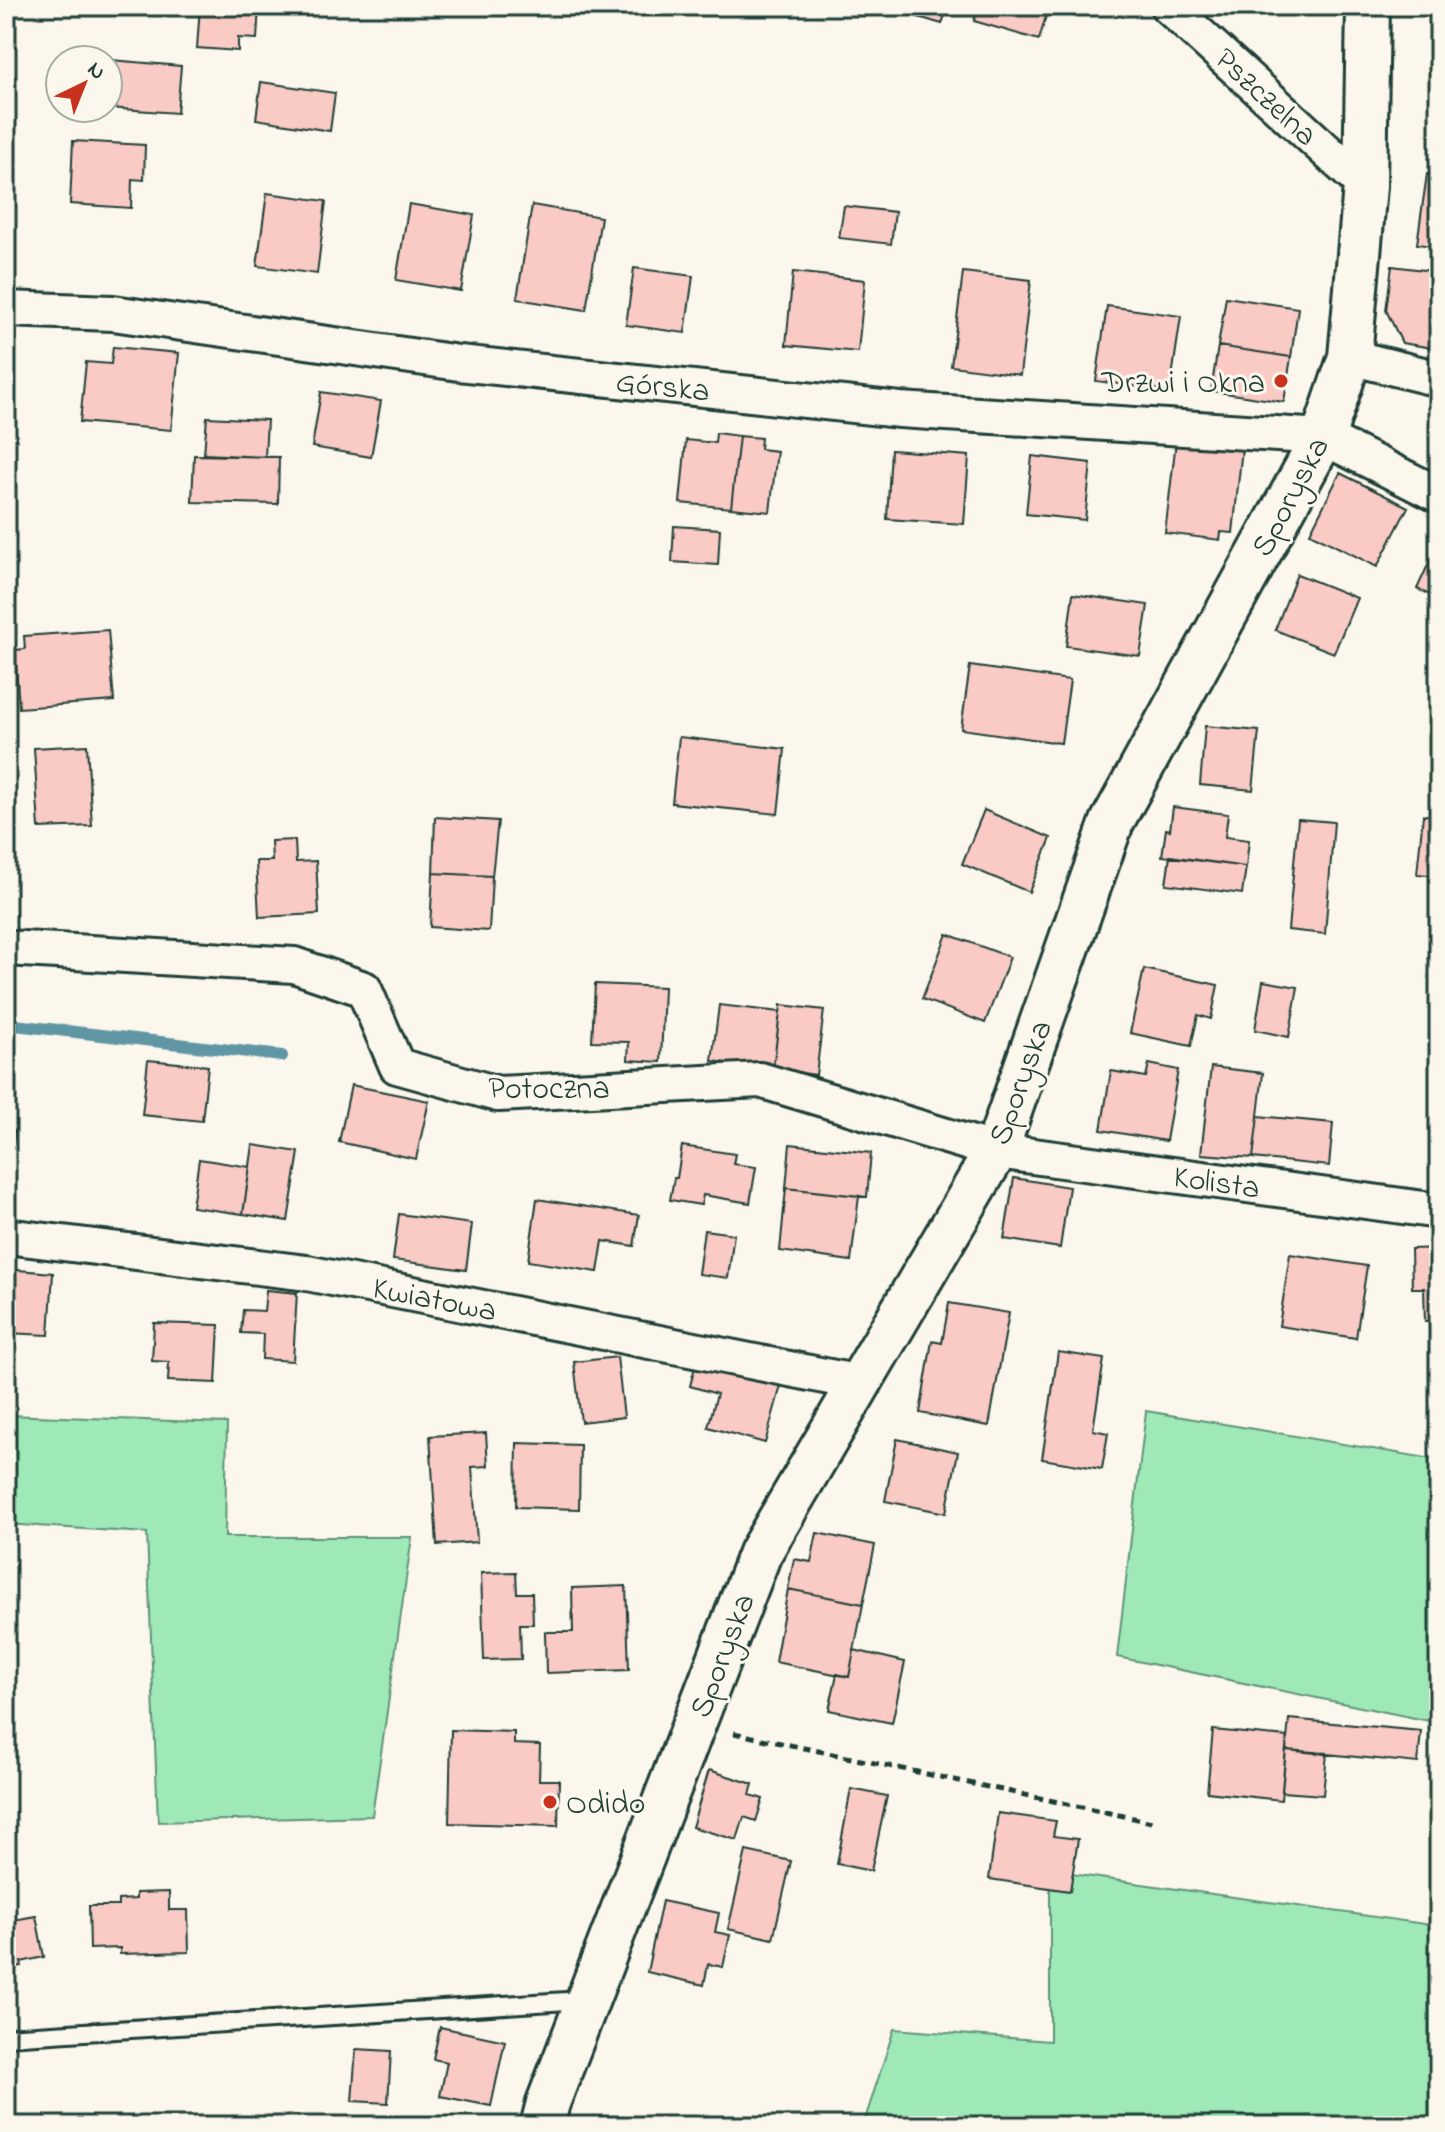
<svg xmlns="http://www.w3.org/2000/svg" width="1445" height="2132" font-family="'Indie Flower',sans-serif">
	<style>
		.green { fill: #9fe9b8; stroke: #5f9376; stroke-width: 2 }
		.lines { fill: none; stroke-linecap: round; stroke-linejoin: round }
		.stream { stroke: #6196a4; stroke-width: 12 }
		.building { fill: #facac5; stroke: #1f3d34; stroke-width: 2 }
		.service-casing { stroke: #1f3d34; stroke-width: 22 }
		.minor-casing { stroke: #1f3d34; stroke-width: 40 }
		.tertiary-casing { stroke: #1f3d34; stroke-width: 48 }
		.path { stroke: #1f3d34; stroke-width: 5; stroke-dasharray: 8 6; stroke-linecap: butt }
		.service { stroke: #fbf7ec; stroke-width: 16 }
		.minor { stroke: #fbf7ec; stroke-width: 34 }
		.tertiary { stroke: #fbf7ec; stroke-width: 42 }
		.poi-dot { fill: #c8321e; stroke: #fbf7ec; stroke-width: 3 }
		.labels { text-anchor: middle; stroke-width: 6; stroke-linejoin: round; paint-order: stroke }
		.street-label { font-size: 32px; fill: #1f3d34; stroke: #fbf7ec }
		.poi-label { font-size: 32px; fill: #1f3d34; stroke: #fbf7ec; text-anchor: end }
	</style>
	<rect width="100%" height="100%" fill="#fbf7ec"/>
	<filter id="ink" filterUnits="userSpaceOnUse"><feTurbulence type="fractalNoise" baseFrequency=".0125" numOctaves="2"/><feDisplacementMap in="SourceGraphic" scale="16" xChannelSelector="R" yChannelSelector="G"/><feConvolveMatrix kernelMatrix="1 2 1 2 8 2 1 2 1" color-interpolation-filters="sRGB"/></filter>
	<g filter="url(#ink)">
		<path class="green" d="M 1146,1411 L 1439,1460 L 1439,1723 L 1117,1657 Z
			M 6,1415 L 227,1423 L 225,1537 L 412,1537 L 372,1816 L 158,1822 L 147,1533 L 6,1524 Z
			M 1050,1871 L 1439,1926 L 1439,2126 L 863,2126 L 894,2029 L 1050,2041 Z"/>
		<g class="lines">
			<path class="stream" d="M 6,1024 L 282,1056"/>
		</g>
		<path class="building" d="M 200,6 L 259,6 L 257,39 L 238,38 L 238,51 L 197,48 Z
			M 918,6 L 948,6 L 942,24 L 915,16 Z
			M 978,6 L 1049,6 L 1039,40 L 974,21 Z
			M 1397,6 L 1439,6 L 1439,15 L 1397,14 Z
			M 87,58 L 181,66 L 177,113 L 108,108 L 108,60 Z
			M 261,82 L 335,93 L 330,131 L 256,119 Z
			M 73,141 L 145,145 L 144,180 L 132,179 L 131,208 L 70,204 Z
			M 1427,174 L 1439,175 L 1439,247 L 1417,244 Z
			M 267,193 L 326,201 L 317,274 L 257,266 Z
			M 409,204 L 474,215 L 461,291 L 396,280 Z
			M 532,205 L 601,217 L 586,310 L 517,299 Z
			M 844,206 L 895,212 L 891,244 L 839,238 Z
			M 1392,266 L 1439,272 L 1439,349 L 1402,343 L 1386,310 Z
			M 634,268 L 693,276 L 685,333 L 626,325 Z
			M 793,272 L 865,280 L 858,352 L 786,345 Z
			M 963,272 L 1031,280 L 1020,375 L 951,366 Z
			M 1226,297 L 1298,308 L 1291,357 L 1218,346 Z
			M 1107,306 L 1181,316 L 1170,391 L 1096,381 Z
			M 1218,346 L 1291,357 L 1284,402 L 1211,391 Z
			M 113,347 L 179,353 L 171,430 L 80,422 L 86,362 L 111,364 Z
			M 321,392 L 381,401 L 371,457 L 312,447 Z
			M 207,417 L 267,420 L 265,457 L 204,454 Z
			M 716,433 L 739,436 L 731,508 L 680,503 L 686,440 L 715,443 Z
			M 739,436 L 761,438 L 760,449 L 777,451 L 770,512 L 731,508 Z
			M 1176,441 L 1242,448 L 1233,533 L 1221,532 L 1220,540 L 1165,533 Z
			M 891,450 L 969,456 L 964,524 L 887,519 Z
			M 194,455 L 279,457 L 278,504 L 192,502 Z
			M 1032,456 L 1091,463 L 1085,520 L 1026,514 Z
			M 1340,473 L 1408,507 L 1377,567 L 1310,533 Z
			M 674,526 L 720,529 L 718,565 L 672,562 Z
			M 1438,543 L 1439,544 L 1439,599 L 1417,589 Z
			M 1297,574 L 1357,598 L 1334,653 L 1275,630 Z
			M 1073,594 L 1148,605 L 1140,656 L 1066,646 Z
			M 108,630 L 114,701 L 19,708 L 15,650 L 25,649 L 24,636 Z
			M 970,666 L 1070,680 L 1061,743 L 961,729 Z
			M 1205,726 L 1259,731 L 1253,790 L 1200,785 Z
			M 679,737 L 785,749 L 778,814 L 672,803 Z
			M 87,745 L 92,826 L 39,828 L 34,748 Z
			M 1173,807 L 1228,814 L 1225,837 L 1249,840 L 1246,867 L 1162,856 L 1166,829 L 1170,830 Z
			M 984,810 L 1051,838 L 1029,892 L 962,864 Z
			M 1423,815 L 1439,816 L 1439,876 L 1417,874 Z
			M 435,817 L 498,821 L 492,876 L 433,873 Z
			M 1298,819 L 1334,822 L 1325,934 L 1288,930 Z
			M 295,840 L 296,862 L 316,861 L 319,914 L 259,917 L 256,861 L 272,861 L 271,841 Z
			M 1170,856 L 1246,867 L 1242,894 L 1166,884 Z
			M 433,873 L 492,876 L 489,931 L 430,927 Z
			M 947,934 L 1010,957 L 985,1023 L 922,999 Z
			M 1144,969 L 1218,985 L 1211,1019 L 1198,1015 L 1191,1046 L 1130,1033 Z
			M 1263,981 L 1298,987 L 1289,1037 L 1255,1030 Z
			M 595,984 L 664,987 L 661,1062 L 628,1060 L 629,1042 L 592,1041 Z
			M 719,1005 L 780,1012 L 773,1069 L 712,1061 Z
			M 781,1005 L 824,1010 L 816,1075 L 773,1069 Z
			M 148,1060 L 208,1066 L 202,1121 L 142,1115 Z
			M 1149,1064 L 1178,1070 L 1166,1141 L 1101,1130 L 1111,1071 L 1146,1077 Z
			M 1211,1067 L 1263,1073 L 1253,1158 L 1201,1154 Z
			M 351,1085 L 429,1101 L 416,1159 L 339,1142 Z
			M 1258,1116 L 1333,1123 L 1329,1166 L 1253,1158 Z
			M 6,1130 L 15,1131 L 8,1183 L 6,1183 Z
			M 790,1144 L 871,1153 L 867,1197 L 786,1188 Z
			M 253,1145 L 299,1152 L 288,1221 L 243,1214 Z
			M 682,1146 L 735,1154 L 733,1164 L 756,1167 L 750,1203 L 703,1195 L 701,1205 L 670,1200 L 674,1178 L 677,1178 Z
			M 199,1159 L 250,1167 L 243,1214 L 192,1207 Z
			M 1014,1178 L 1069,1187 L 1060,1248 L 1004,1239 Z
			M 786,1188 L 859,1196 L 851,1261 L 780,1251 Z
			M 537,1199 L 639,1215 L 634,1246 L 603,1241 L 598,1272 L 528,1261 Z
			M 399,1214 L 472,1224 L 466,1270 L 393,1260 Z
			M 704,1230 L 734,1234 L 728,1278 L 698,1274 Z
			M 1439,1248 L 1439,1321 L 1425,1321 L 1424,1288 L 1412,1288 L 1411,1249 Z
			M 1290,1254 L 1367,1266 L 1356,1338 L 1279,1326 Z
			M 6,1269 L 53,1273 L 49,1335 L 6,1333 Z
			M 266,1290 L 297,1293 L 293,1361 L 262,1359 L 263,1334 L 241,1333 L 243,1310 L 264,1311 Z
			M 949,1303 L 1009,1313 L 989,1426 L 920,1413 L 932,1341 L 942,1343 Z
			M 154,1323 L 219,1325 L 216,1383 L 168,1381 L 169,1362 L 152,1361 Z
			M 1058,1352 L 1104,1359 L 1093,1430 L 1108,1433 L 1102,1469 L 1042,1459 Z
			M 617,1357 L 624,1417 L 581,1422 L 574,1362 Z
			M 697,1359 L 782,1382 L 765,1443 L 708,1427 L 717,1394 L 690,1386 Z
			M 486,1433 L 488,1466 L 472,1467 L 477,1542 L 437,1545 L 430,1436 Z
			M 897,1439 L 958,1452 L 946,1513 L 885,1501 Z
			M 517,1443 L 580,1445 L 579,1509 L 516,1507 Z
			M 817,1533 L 875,1545 L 863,1604 L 788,1589 L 794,1559 L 811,1562 Z
			M 516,1572 L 517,1593 L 532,1593 L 533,1624 L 520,1624 L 521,1659 L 484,1660 L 481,1573 Z
			M 626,1586 L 629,1670 L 546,1673 L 545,1632 L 573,1632 L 572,1588 Z
			M 788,1589 L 863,1604 L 849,1677 L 775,1662 Z
			M 854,1650 L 905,1662 L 892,1723 L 829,1710 L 837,1674 L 849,1677 Z
			M 1289,1719 L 1421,1731 L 1418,1763 L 1286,1750 Z
			M 451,1730 L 514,1732 L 514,1744 L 540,1745 L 539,1780 L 559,1780 L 558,1826 L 449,1823 Z
			M 1213,1730 L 1287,1737 L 1281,1800 L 1207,1792 Z
			M 1286,1750 L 1327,1753 L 1323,1795 L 1282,1792 Z
			M 709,1770 L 753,1784 L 750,1795 L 763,1799 L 756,1821 L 744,1817 L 737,1840 L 692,1827 Z
			M 851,1789 L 887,1796 L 871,1871 L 837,1864 Z
			M 998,1813 L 1056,1821 L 1053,1836 L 1078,1839 L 1070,1891 L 989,1879 Z
			M 746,1851 L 791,1861 L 773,1939 L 728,1929 Z
			M 169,1892 L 169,1910 L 188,1910 L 189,1952 L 120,1954 L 120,1948 L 90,1949 L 89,1906 L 118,1906 L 118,1900 L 136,1899 L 136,1893 Z
			M 662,1901 L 719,1913 L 715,1932 L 730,1935 L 723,1967 L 708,1964 L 704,1985 L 647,1972 Z
			M 12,1914 L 13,1920 L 36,1916 L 44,1957 L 21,1962 L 22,1966 L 6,1969 L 6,1915 Z
			M 440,2027 L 505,2041 L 491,2106 L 440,2096 L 447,2062 L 433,2059 Z
			M 356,2049 L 391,2051 L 388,2103 L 352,2101 Z"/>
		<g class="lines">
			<g class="service-casing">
				<path id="service" d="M 6,2037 L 583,2000"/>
			</g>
			<g class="minor-casing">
				<path id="minor" d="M 1168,6 L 1365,186
					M 6,309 L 113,313 L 459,363 L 900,410 L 1323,437 L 1439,495
					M 1350,357 L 1439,379
					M 6,948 L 294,965 L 364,989 L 397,1066 L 498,1094 L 760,1080 L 996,1151 L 1439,1211
					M 6,1236 L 307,1273 L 860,1383"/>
			</g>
			<g class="tertiary-casing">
				<path id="tertiary" d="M 542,2126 L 548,2103 L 760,1553 L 996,1151 L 1112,822 L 1323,437 L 1350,357 L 1365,186 L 1368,6"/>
			</g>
			<path class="path" d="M 734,1733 L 1152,1822"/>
			<use href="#service" class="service"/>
			<use href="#minor" class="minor"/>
			<use href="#tertiary" class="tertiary"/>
		</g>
	</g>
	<g class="poi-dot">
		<circle cx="1281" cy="381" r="8"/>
		<circle cx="550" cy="1802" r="8"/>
	</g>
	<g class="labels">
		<g class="street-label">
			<text transform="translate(1267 96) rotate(43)" y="11">Pszczelna</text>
			<text transform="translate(663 385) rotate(6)" y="11">Górska</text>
			<text transform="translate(1289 496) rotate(-62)" y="11">Sporyska</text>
			<text transform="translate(1019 1082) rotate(-70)" y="11">Sporyska</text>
			<text x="549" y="1098">Potoczna</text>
			<text transform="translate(1217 1181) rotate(8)" y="11">Kolista</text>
			<text transform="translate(435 1298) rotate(11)" y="11">Kwiatowa</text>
			<text transform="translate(721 1655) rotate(-69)" y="11">Sporyska</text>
		</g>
		<g class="poi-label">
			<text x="1265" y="392">Drzwi i Okna</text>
			<text x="566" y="1813" text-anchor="start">Odido</text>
		</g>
	</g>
	<rect width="1445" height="2132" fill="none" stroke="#fbf7ec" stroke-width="32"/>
	<rect x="16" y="16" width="1413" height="2100" fill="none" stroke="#1f3d34" stroke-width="3" filter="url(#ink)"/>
	<g transform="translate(84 84) rotate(43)"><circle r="38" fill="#fbf7ec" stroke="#a3ada2" stroke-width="2"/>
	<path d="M0-6L14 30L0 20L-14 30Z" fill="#c8321e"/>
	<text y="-12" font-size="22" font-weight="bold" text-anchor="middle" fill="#1f3d34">N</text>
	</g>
</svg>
